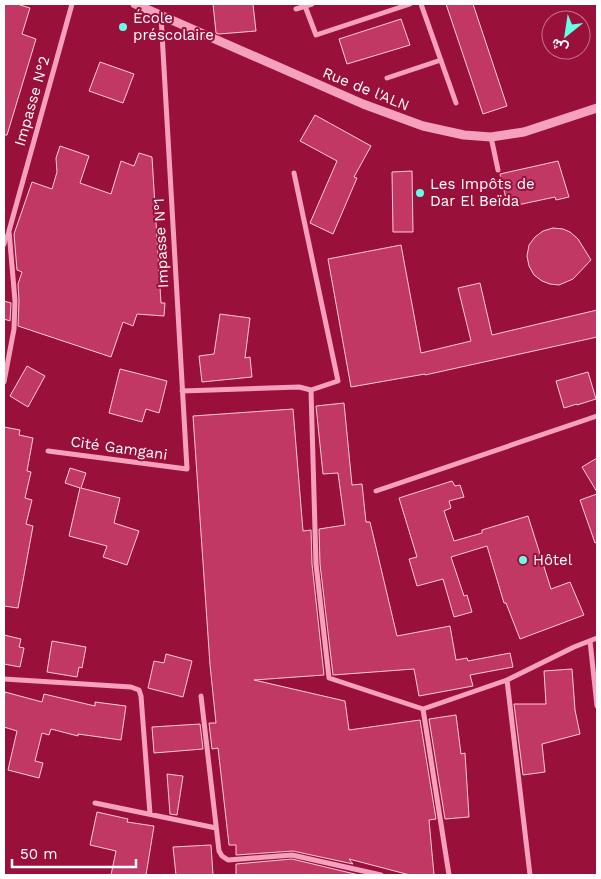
<svg xmlns="http://www.w3.org/2000/svg" width="601" height="879" font-family="'Work Sans',Vazirmatn,sans-serif">
	<style>
		.building { fill: #c13864; stroke: #fecadb }
		.lines { fill: none; stroke-linecap: round; stroke-linejoin: round }
		.service { stroke: #f5a1bd; stroke-width: 4 }
		.minor { stroke: #f5a1bd; stroke-width: 5 }
		.tertiary { stroke: #f5a1bd; stroke-width: 9 }
		.poi-dot { fill: #65ffe6; stroke: #99103b; stroke-width: 2 }
		.labels { text-anchor: middle; stroke-width: 4; stroke-linejoin: round; paint-order: stroke }
		.poi-label { font-size: 15px; fill: #fff; stroke: #99103b; text-anchor: start }
		.street-label { font-size: 15px; fill: #fff; stroke: #99103b }
	</style>
	<rect width="100%" height="100%" fill="#99103b"/>
	<path class="building" d="M 4,4 L 17,4 L 30,8 L 22,34 L 36,39 L 7,135 L 4,135 Z
		M 213,4 L 253,4 L 256,31 L 219,34 L 216,33 Z
		M 446,4 L 473,4 L 507,106 L 483,114 Z
		M 401,19 L 410,45 L 347,64 L 339,39 Z
		M 100,62 L 134,74 L 123,103 L 89,91 Z
		M 315,115 L 371,146 L 354,177 L 357,178 L 333,234 L 310,223 L 337,161 L 300,141 Z
		M 60,146 L 89,156 L 80,183 L 111,194 L 121,161 L 134,166 L 139,153 L 152,157 L 161,303 L 165,303 L 164,316 L 137,314 L 133,326 L 123,322 L 111,357 L 18,326 L 19,301 L 18,284 L 22,272 L 17,270 L 14,234 L 32,182 L 52,189 L 57,172 L 56,158 Z
		M 558,161 L 569,197 L 556,200 L 555,197 L 508,207 L 500,174 Z
		M 412,171 L 413,232 L 393,232 L 392,172 Z
		M 553,228 L 563,229 L 570,232 L 578,239 L 591,260 L 573,279 L 559,285 L 550,284 L 542,281 L 534,275 L 529,266 L 527,256 L 529,245 L 535,237 L 543,231 Z
		M 401,245 L 421,353 L 471,341 L 458,288 L 480,283 L 492,335 L 597,310 L 597,337 L 425,375 L 425,374 L 351,387 L 328,259 Z
		M 4,301 L 11,303 L 10,321 L 4,319 Z
		M 220,314 L 250,318 L 245,358 L 250,357 L 252,377 L 202,382 L 199,356 L 214,354 Z
		M 27,366 L 45,376 L 28,407 L 10,396 Z
		M 120,369 L 167,381 L 159,413 L 146,409 L 142,422 L 109,413 Z
		M 588,372 L 596,399 L 577,405 L 577,404 L 564,408 L 556,381 Z
		M 344,403 L 352,485 L 362,484 L 366,522 L 370,522 L 397,636 L 450,626 L 456,660 L 467,658 L 468,661 L 510,653 L 513,667 L 470,675 L 473,686 L 419,696 L 414,669 L 333,675 L 320,564 L 319,529 L 345,525 L 338,473 L 323,474 L 316,406 Z
		M 293,409 L 303,531 L 311,530 L 312,564 L 324,675 L 254,680 L 345,701 L 349,730 L 420,720 L 436,819 L 429,820 L 434,875 L 410,875 L 349,859 L 353,864 L 293,851 L 236,855 L 236,845 L 229,845 L 218,748 L 212,749 L 209,723 L 216,723 L 210,665 L 193,416 Z
		M 4,427 L 20,430 L 19,435 L 33,438 L 27,471 L 31,472 L 25,498 L 32,500 L 26,524 L 33,526 L 18,608 L 4,606 Z
		M 597,458 L 597,492 L 582,467 Z
		M 70,468 L 86,473 L 81,488 L 120,498 L 114,523 L 139,531 L 127,565 L 103,557 L 107,546 L 69,536 L 80,488 L 65,483 Z
		M 452,481 L 455,486 L 460,485 L 464,497 L 449,501 L 451,508 L 444,511 L 454,541 L 482,533 L 482,530 L 528,516 L 551,589 L 570,582 L 584,615 L 520,639 L 506,603 L 504,603 L 487,546 L 451,557 L 464,596 L 467,595 L 472,612 L 454,617 L 443,579 L 417,586 L 409,559 L 417,557 L 399,498 Z
		M 597,494 L 597,542 L 595,543 L 580,500 Z
		M 4,635 L 21,639 L 19,647 L 24,648 L 20,667 L 4,664 Z
		M 52,641 L 86,647 L 82,668 L 79,667 L 77,677 L 47,672 Z
		M 166,654 L 192,661 L 183,697 L 148,688 L 154,661 L 164,663 Z
		M 572,669 L 575,710 L 580,734 L 542,744 L 545,772 L 523,775 L 514,704 L 546,704 L 544,671 Z
		M 5,692 L 42,702 L 44,694 L 95,706 L 95,702 L 126,706 L 121,740 L 78,734 L 78,736 L 51,729 L 49,735 L 42,733 L 35,761 L 43,763 L 39,778 L 8,770 L 17,731 L 4,727 L 4,699 Z
		M 456,715 L 461,754 L 465,753 L 469,817 L 445,819 L 429,719 Z
		M 200,724 L 203,749 L 154,753 L 152,727 Z
		M 167,774 L 183,776 L 177,815 L 170,814 Z
		M 97,812 L 128,819 L 127,822 L 154,826 L 146,875 L 111,875 L 116,851 L 90,845 Z
		M 211,845 L 213,875 L 176,875 L 173,847 Z
		M 292,859 L 359,875 L 360,875 L 236,875 L 236,864 Z"/>
	<g class="lines">
		<path class="service" d="M 4,245 L 8,233"/>
		<path class="minor" d="M 421,4 L 456,103
			M 305,6 L 316,35 L 410,4
			M 296,9 L 312,4
			M 387,78 L 441,60
			M 491,137 L 498,170
			M 4,382 L 14,329 L 15,301 L 9,231 L 72,4
			M 311,390 L 316,564 L 329,678 L 423,709
			M 182,391 L 299,387 L 311,390 L 338,381 L 294,173
			M 48,451 L 187,469 L 161,16
			M 376,491 L 597,416
			M 590,641 L 597,706
			M 4,679 L 131,687 L 139,690 L 141,696 L 150,814
			M 507,680 L 530,875
			M 201,696 L 219,851 L 222,856 L 228,860 L 292,855 L 381,875
			M 95,803 L 216,828
			M 449,875 L 423,709 L 507,680 L 574,647 L 597,638"/>
		<path class="tertiary" d="M 135,4 L 363,104 L 423,126 L 464,135 L 491,137 L 524,132 L 597,108"/>
	</g>
	<g class="poi-dot">
		<circle cx="123" cy="27" r="5"/>
		<circle cx="420" cy="193" r="5"/>
		<circle cx="523" cy="560" r="5"/>
	</g>
	<g class="labels">
		<g class="poi-label">
			<text x="133" y="23">École<tspan x="133" dy="17">préscolaire</tspan></text>
			<text x="430" y="189">Les Impôts de<tspan x="430" dy="17">Dar El Beïda</tspan></text>
			<text x="533" y="565">Hôtel</text>
		</g>
		<g class="street-label">
			<text transform="translate(366 89) rotate(22)" y="5">Rue de l'ALN</text>
			<text transform="translate(32 101) rotate(-74)" y="5">Impasse N°2</text>
			<text transform="translate(161 243) rotate(-93)" y="5">Impasse N°1</text>
			<text transform="translate(119 448) rotate(8)" y="5">Cité Gamgani</text>
		</g>
	</g>
	<rect width="601" height="879" fill="none" stroke="#ffffff" stroke-width="10"/>
	<g transform="translate(566 35) rotate(210)"><circle r="24" fill="#99103b" stroke="#c27089"/>
	<path d="M0-4L9 19L0 12L-9 19Z" fill="#65ffe6"/>
	<text y="-8" font-size="14" font-weight="bold" text-anchor="middle" fill="#ffffff">ش</text>
	</g>
	<path d="M12 859v8h124v-8" fill="none" stroke="#ffffff" stroke-width="2.5"/>
	<text x="20" y="859" font-size="15" fill="#ffffff" stroke="#99103b" stroke-width="4" paint-order="stroke">50 m</text>
</svg>
